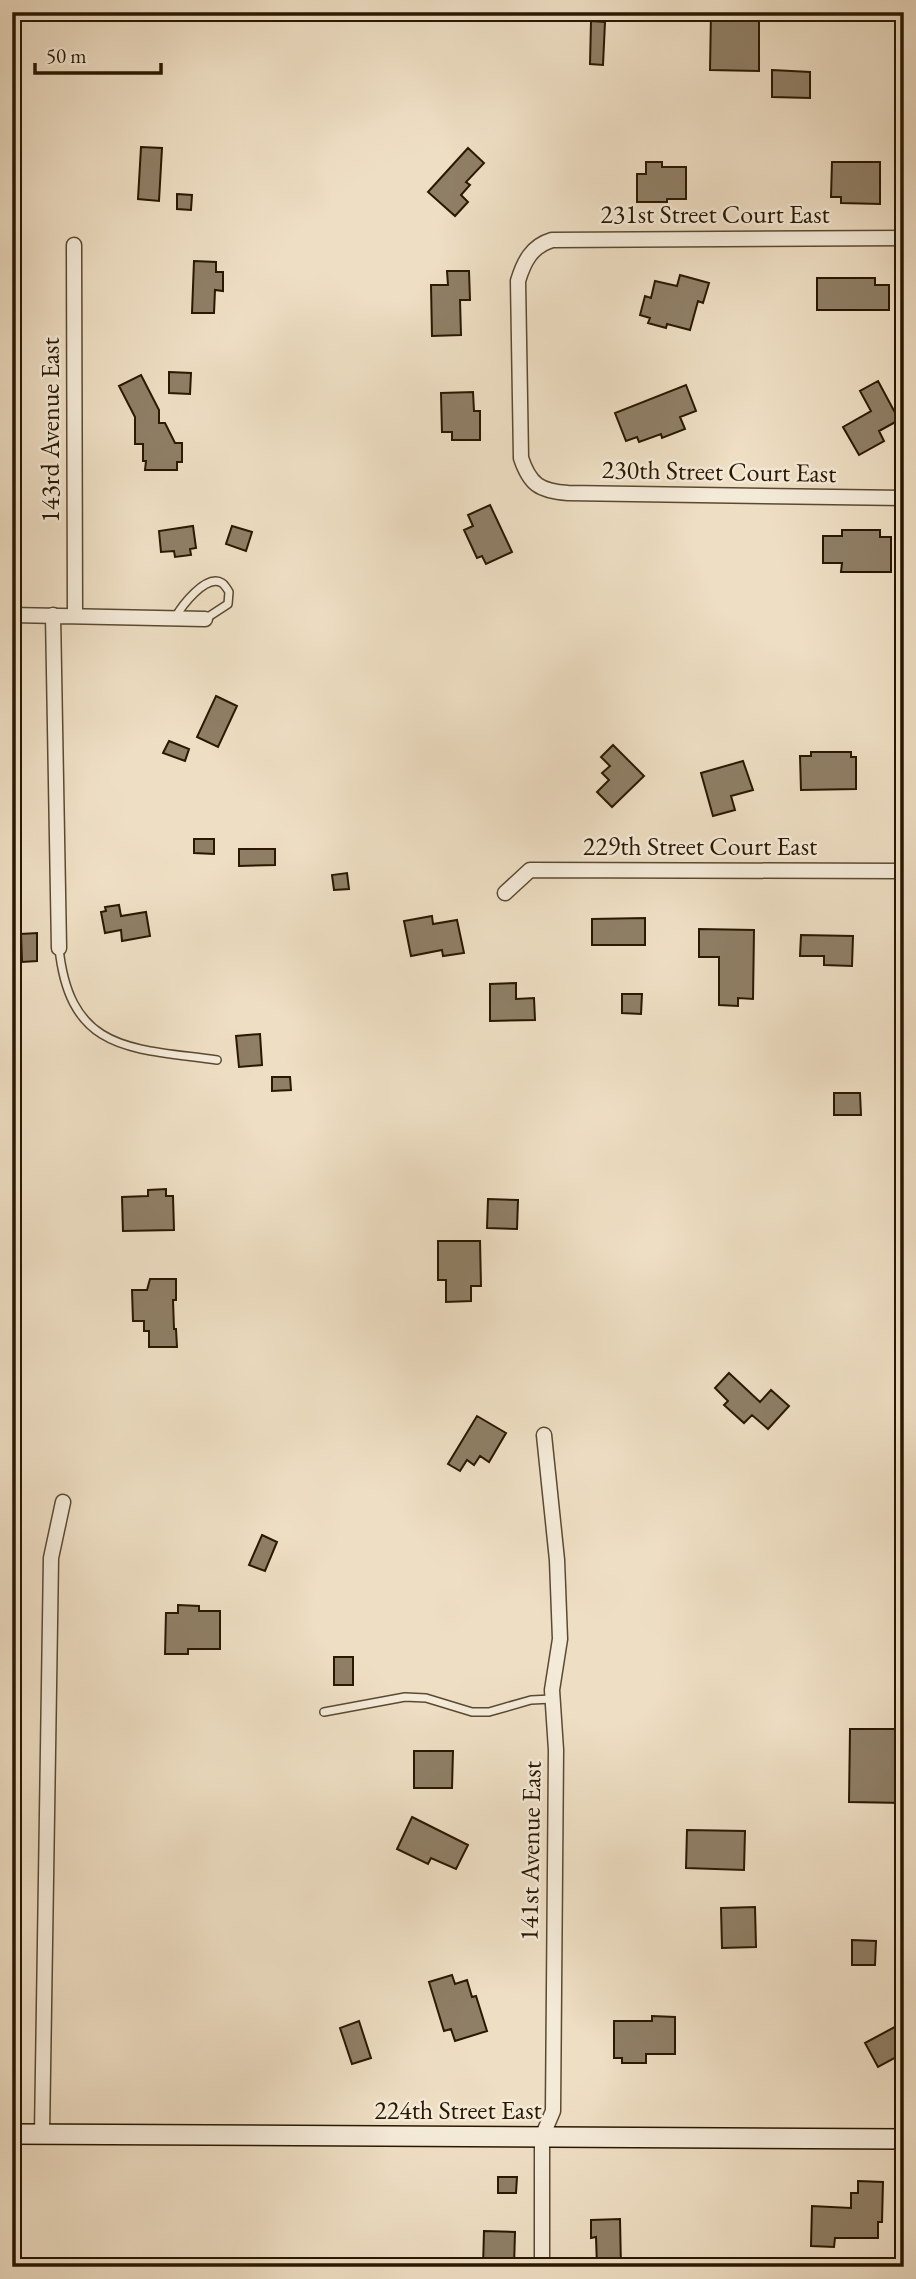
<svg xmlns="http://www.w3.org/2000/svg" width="916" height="2279" font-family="'EB Garamond',serif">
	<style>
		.building { fill: #8f7f66; stroke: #291802; stroke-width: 2 }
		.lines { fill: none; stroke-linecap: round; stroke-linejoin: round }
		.lane-casing { stroke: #5a4a32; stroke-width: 10 }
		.street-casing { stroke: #5a4a32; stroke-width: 17 }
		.secondary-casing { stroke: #291802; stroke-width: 22 }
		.lane { stroke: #f4ead8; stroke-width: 7 }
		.street { stroke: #f4ead8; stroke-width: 14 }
		.secondary { stroke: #f4ead8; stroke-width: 19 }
		.labels { text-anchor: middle; stroke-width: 5; stroke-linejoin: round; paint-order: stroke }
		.street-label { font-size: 26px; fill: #291802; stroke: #f4ead8 }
	</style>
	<rect width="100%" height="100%" fill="#eedec3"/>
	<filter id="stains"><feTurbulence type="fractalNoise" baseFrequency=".00286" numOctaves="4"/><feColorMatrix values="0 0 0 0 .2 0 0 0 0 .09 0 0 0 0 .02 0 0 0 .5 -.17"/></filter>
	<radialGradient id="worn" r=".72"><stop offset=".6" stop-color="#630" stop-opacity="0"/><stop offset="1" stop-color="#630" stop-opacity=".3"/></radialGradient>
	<path class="building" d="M 711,13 L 759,14 L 759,71 L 710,70 Z
		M 591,21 L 605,22 L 603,65 L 590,64 Z
		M 772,70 L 810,72 L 810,98 L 772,97 Z
		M 141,147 L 162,148 L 159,201 L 138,199 Z
		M 468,148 L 484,163 L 466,182 L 470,185 L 461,195 L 468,202 L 455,216 L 428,192 Z
		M 646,162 L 662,162 L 662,167 L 686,167 L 686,199 L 667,199 L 667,202 L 637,202 L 637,174 L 646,174 Z
		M 832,162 L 880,162 L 880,204 L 841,203 L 841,197 L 831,197 Z
		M 177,194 L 192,195 L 191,210 L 177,209 Z
		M 194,261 L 216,262 L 216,272 L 223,272 L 223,291 L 215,290 L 214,313 L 192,313 Z
		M 447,271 L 469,271 L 470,300 L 460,300 L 461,335 L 432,336 L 431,285 L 448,285 Z
		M 680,275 L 709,283 L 703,303 L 698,301 L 690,330 L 667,324 L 666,328 L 648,323 L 650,318 L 640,315 L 645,296 L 651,298 L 655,281 L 677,286 Z
		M 817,278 L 875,278 L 875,285 L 889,285 L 889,310 L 817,310 Z
		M 169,372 L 191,373 L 190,394 L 169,393 Z
		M 141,375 L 159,410 L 159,423 L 165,423 L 175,443 L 182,443 L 182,462 L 177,462 L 177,470 L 145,470 L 146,461 L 143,461 L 143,444 L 135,444 L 135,417 L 119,386 Z
		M 878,381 L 899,420 L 879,431 L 884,441 L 859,455 L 843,427 L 871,411 L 860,391 Z
		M 686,385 L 696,411 L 680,417 L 685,429 L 662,438 L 661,434 L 639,442 L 637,437 L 626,441 L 615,413 Z
		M 473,392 L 474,411 L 480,411 L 480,440 L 452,440 L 452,432 L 442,432 L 441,393 Z
		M 490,505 L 512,552 L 486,564 L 482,556 L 477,558 L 464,530 L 473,526 L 468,515 Z
		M 193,526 L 196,548 L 190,549 L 191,555 L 175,557 L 174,551 L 161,552 L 159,531 Z
		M 232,526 L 252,532 L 246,551 L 226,544 Z
		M 842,530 L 880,530 L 880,537 L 891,537 L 891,572 L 841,572 L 842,563 L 823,563 L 823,536 L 842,536 Z
		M 216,696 L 237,706 L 218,747 L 197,737 Z
		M 169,741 L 189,749 L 185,761 L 163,753 Z
		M 613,745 L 644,776 L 612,807 L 597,792 L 609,780 L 602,773 L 610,766 L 601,757 Z
		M 811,752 L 851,752 L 851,757 L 856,757 L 856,789 L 801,790 L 800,756 L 811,756 Z
		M 743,761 L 753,790 L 731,796 L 735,810 L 713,816 L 701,773 Z
		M 194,839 L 214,839 L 214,854 L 194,853 Z
		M 239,849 L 275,849 L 275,865 L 239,866 Z
		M 347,873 L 349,889 L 334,890 L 332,875 Z
		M 119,905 L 121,916 L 146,912 L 150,936 L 122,941 L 121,930 L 105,933 L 101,912 L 106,911 L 105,907 Z
		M 432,916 L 433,924 L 457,920 L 464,953 L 443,956 L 442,950 L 411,956 L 404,921 Z
		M 645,918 L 645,945 L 592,945 L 592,919 Z
		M 699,929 L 754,930 L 753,999 L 738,998 L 738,1006 L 719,1005 L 719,957 L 699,957 Z
		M 37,933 L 37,961 L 22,962 L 21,934 Z
		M 801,935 L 853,936 L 852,966 L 824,965 L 824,956 L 800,956 Z
		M 516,983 L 516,999 L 534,998 L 535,1020 L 490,1021 L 490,984 Z
		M 622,994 L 642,994 L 641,1014 L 622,1013 Z
		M 260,1034 L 262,1065 L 239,1067 L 236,1036 Z
		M 272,1077 L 290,1077 L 291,1090 L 272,1091 Z
		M 834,1093 L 860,1093 L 861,1115 L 834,1115 Z
		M 166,1189 L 166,1196 L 173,1196 L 174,1230 L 123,1231 L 122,1197 L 148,1196 L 148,1190 Z
		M 488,1199 L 518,1200 L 517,1229 L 487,1228 Z
		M 438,1241 L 480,1241 L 481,1286 L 471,1286 L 471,1301 L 446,1302 L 446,1280 L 438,1280 Z
		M 150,1279 L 176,1279 L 176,1300 L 173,1300 L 174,1329 L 176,1329 L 177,1347 L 149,1347 L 149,1331 L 144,1331 L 144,1321 L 133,1321 L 132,1290 L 147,1290 Z
		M 729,1373 L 760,1402 L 771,1390 L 789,1406 L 768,1429 L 752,1415 L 744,1423 L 724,1405 L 728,1401 L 715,1388 Z
		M 477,1416 L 506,1433 L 489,1462 L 480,1456 L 474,1465 L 467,1460 L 460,1471 L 448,1464 Z
		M 262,1535 L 277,1542 L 265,1571 L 249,1565 Z
		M 178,1605 L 199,1606 L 199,1611 L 220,1611 L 220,1649 L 188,1649 L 188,1654 L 165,1654 L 166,1613 L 178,1613 Z
		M 334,1657 L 353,1657 L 353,1685 L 334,1685 Z
		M 850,1729 L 904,1729 L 904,1803 L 849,1802 Z
		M 414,1751 L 453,1751 L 452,1788 L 414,1788 Z
		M 412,1817 L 468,1845 L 456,1869 L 431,1858 L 428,1864 L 397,1849 Z
		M 687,1830 L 745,1831 L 744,1870 L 686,1868 Z
		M 755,1907 L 756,1947 L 722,1948 L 721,1908 Z
		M 852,1940 L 876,1941 L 875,1965 L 852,1965 Z
		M 452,1975 L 455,1984 L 467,1980 L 472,1997 L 476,1996 L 487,2031 L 455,2041 L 451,2029 L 444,2031 L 429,1982 Z
		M 652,2016 L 675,2017 L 675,2054 L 646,2054 L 646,2063 L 622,2063 L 622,2058 L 614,2058 L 614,2021 L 652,2021 Z
		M 359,2021 L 371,2058 L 352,2064 L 340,2028 Z
		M 904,2022 L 904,2053 L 878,2067 L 865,2043 Z
		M 498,2177 L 517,2177 L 516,2193 L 498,2193 Z
		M 858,2181 L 883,2182 L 882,2222 L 878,2222 L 878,2238 L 835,2238 L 834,2247 L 811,2246 L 812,2206 L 851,2208 L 851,2193 L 858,2193 Z
		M 620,2219 L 621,2267 L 597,2267 L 596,2237 L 591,2238 L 591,2220 Z
		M 484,2231 L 515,2232 L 514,2267 L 483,2267 Z"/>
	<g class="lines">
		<g class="lane-casing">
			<path id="lane" d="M 175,618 C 181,607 206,573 222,583 C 224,584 228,590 229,592 L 228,604 L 205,619
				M 59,948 C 70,1053 132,1048 217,1060
				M 324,1712 L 405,1697 L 426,1698 L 472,1712 L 489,1712 L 531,1700 L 552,1699"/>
		</g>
		<g class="street-casing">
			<path id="street" d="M 904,238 L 552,240 C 532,246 524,261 518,281 L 521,458 C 530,485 540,491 568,493 L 904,498
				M 74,245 L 75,615
				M 12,615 L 205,619
				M 53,615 L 59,948
				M 505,893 L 530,870 L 904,871
				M 42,2134 L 51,1558 L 63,1502
				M 542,2267 L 542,2137 L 553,2111 L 556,1750 L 552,1690 L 560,1639 L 557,1560 L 544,1435"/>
		</g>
		<g class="secondary-casing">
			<path id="secondary" d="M 12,2134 L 904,2139"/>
		</g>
		<use href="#lane" class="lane"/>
		<use href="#street" class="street"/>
		<use href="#secondary" class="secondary"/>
	</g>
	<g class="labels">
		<g class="street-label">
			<text x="715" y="223">231st Street Court East</text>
			<text transform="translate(50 430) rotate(-90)" y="9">143rd Avenue East</text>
			<text transform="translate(719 471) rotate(1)" y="9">230th Street Court East</text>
			<text x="700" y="855">229th Street Court East</text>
			<text transform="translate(530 1851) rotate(-89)" y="9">141st Avenue East</text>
			<text x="458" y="2119">224th Street East</text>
		</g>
	</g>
	<rect width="916" height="2279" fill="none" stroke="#eedec3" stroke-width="42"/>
	<rect x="14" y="14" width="888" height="2251" fill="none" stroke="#291802" stroke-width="3.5"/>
	<rect x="21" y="21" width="874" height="2237" fill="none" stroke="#291802" stroke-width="2"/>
	<path d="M35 63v10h126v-10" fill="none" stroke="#291802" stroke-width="3.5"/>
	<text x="46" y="63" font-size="21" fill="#291802" stroke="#f4ead8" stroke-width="5" paint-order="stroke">50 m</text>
	<rect width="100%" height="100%" filter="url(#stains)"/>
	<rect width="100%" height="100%" fill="url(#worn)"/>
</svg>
